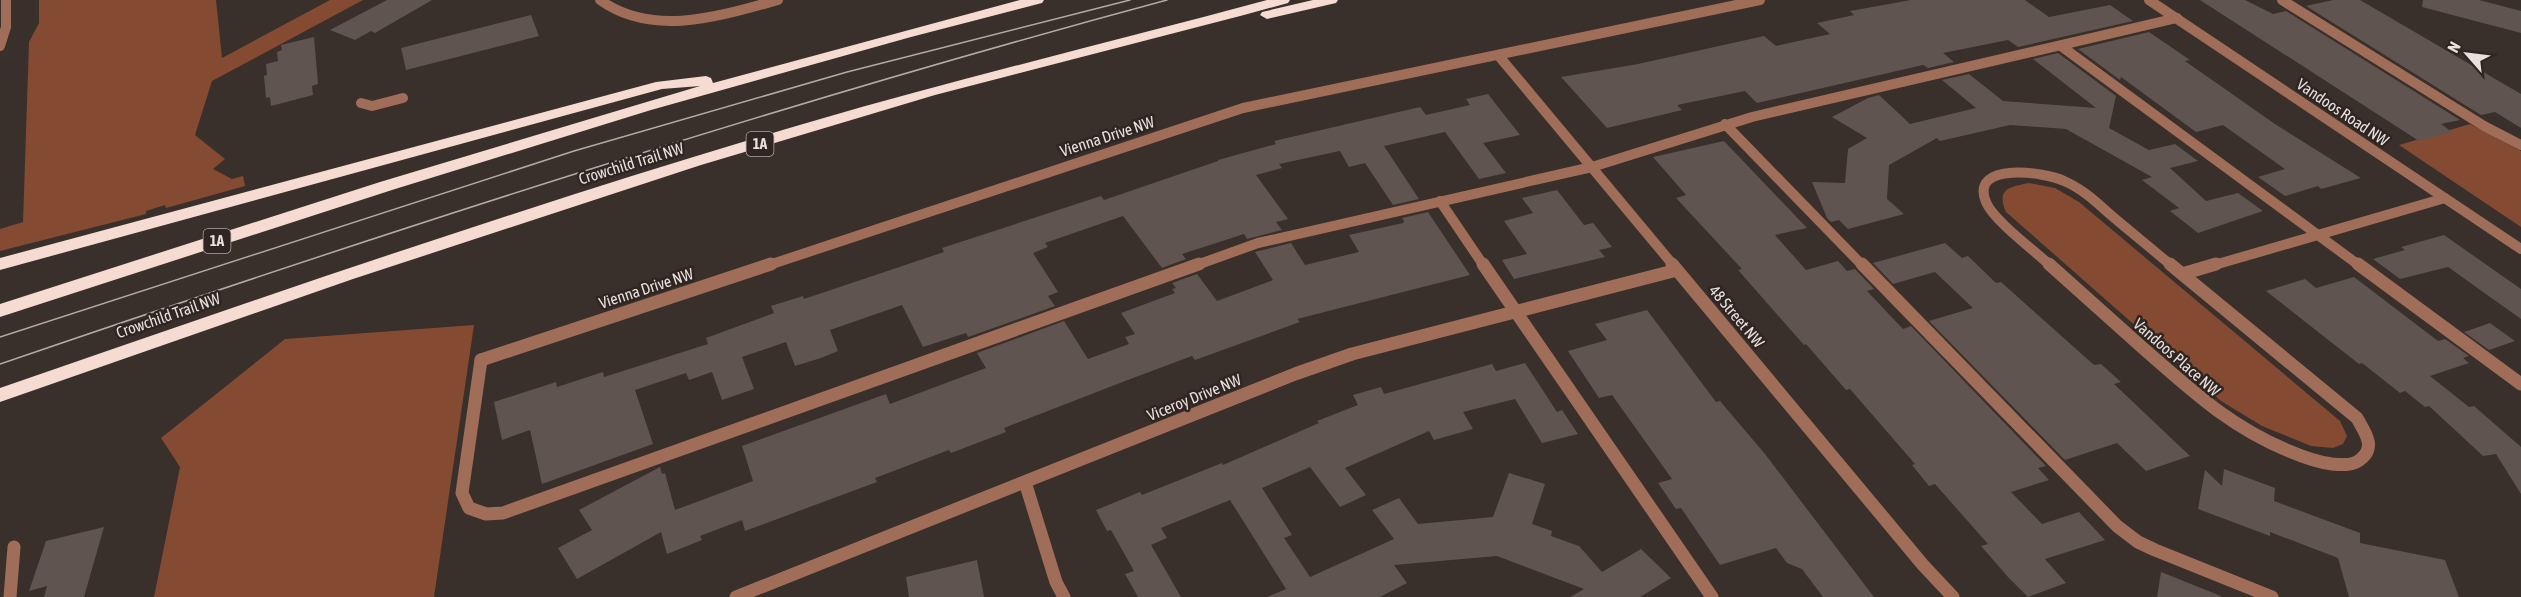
<svg xmlns="http://www.w3.org/2000/svg" width="2521" height="597" font-family="'Asap Condensed',sans-serif">
	<style>
		.green { fill: #854a32 }
		.building { fill: #5f5450 }
		.lines { fill: none; stroke-linecap: round; stroke-linejoin: round }
		.service-far1 { stroke: #a06d59; stroke-width: 10 }
		.service { stroke: #a06d59; stroke-width: 13 }
		.minor-far1 { stroke: #a06d59; stroke-width: 10 }
		.minor { stroke: #a06d59; stroke-width: 13 }
		.motorway { fill: #f5dbd1; fill-rule: evenodd }
		.tram { stroke: #b3aba8; stroke-width: 1.5 }
		.labels { text-anchor: middle; stroke-width: 5; stroke-linejoin: round; paint-order: stroke }
		.shield { fill: #2f2522; stroke: #b0a8a5; stroke-width: 1.5 }
		.shield-label { font-size: 15px; font-weight: bold; fill: #e7e0dd }
		.street-label { font-size: 16px; fill: #e7e0dd; stroke: #2f2522 }
	</style>
	<rect width="100%" height="100%" fill="#392f2b"/>
	<path class="green" d="M 39,0 L 216,0 L 222,58 L 330,0 L 363,0 L 212,81 L 195,135 L 225,159 L 213,169 L 232,179 L 243,176 L 245,186 L 166,208 L 165,205 L 146,211 L 146,214 L 0,251 L 0,229 L 23,222 L 29,42 L 39,23 Z
		M 2470,124 L 2521,151 L 2521,227 L 2399,145 Z
		M 2029,183 L 2055,188 L 2079,202 L 2340,421 L 2347,436 L 2343,444 L 2333,448 L 2311,446 L 2262,426 L 2221,401 L 2006,212 C 1996,189 2009,187 2029,183 Z
		M 474,325 L 434,597 L 154,597 L 180,467 L 161,438 L 285,339 Z"/>
	<path class="building" d="M 387,0 L 432,0 L 375,33 L 371,31 L 355,40 L 330,30 Z
		M 1911,0 L 2025,0 L 2049,17 L 2110,5 L 2133,21 L 2018,47 L 2008,40 L 1943,53 L 1954,62 L 1928,68 L 1923,65 L 1757,103 L 1745,91 L 1677,105 L 1682,110 L 1607,128 L 1561,77 L 1638,64 L 1764,36 L 1776,46 L 1830,34 L 1817,23 L 1854,15 L 1850,11 Z
		M 2200,0 L 2245,0 L 2273,14 L 2286,11 L 2460,120 L 2441,124 L 2452,132 L 2419,141 Z
		M 2333,0 L 2360,0 L 2521,94 L 2521,128 L 2495,112 L 2481,115 L 2306,6 Z
		M 2423,0 L 2479,0 L 2521,11 L 2521,33 L 2422,7 Z
		M 531,15 L 539,36 L 406,70 L 401,48 Z
		M 2149,32 L 2190,60 L 2185,61 L 2275,124 L 2361,178 L 2321,189 L 2318,186 L 2285,196 L 2258,177 L 2285,169 L 2223,125 L 2196,132 L 2121,77 L 2120,80 L 2078,49 Z
		M 314,37 L 318,84 L 312,86 L 313,95 L 271,106 L 270,97 L 266,98 L 264,76 L 267,75 L 266,64 L 278,61 L 277,52 L 282,50 L 281,45 Z
		M 2058,53 L 2116,96 L 2109,128 L 2149,150 L 2175,144 L 2198,161 L 2170,168 L 2206,201 L 2238,193 L 2263,211 L 2198,233 L 2170,211 L 2179,208 L 2142,180 L 2152,177 L 2066,129 L 2010,125 L 1940,141 L 1937,138 L 1889,165 L 1887,199 L 1904,214 L 1848,229 L 1839,220 L 1831,222 L 1827,218 L 1812,182 L 1845,183 L 1848,149 L 1867,138 L 1832,117 L 1868,98 L 1879,95 L 1910,124 L 1976,108 L 1942,80 L 1969,74 L 2003,101 L 2096,108 L 2033,59 Z
		M 1488,94 L 1520,135 L 1483,143 L 1506,173 L 1479,179 L 1445,132 L 1384,146 L 1419,199 L 1393,205 L 1365,163 L 1349,167 L 1340,151 L 1279,164 L 1282,168 L 1256,175 L 1288,219 L 1276,222 L 1282,230 L 1247,239 L 1244,234 L 1182,254 L 1186,259 L 1162,268 L 1123,216 L 1045,243 L 1048,247 L 1033,253 L 1058,292 L 1048,296 L 1055,306 L 968,337 L 966,333 L 923,347 L 902,305 L 830,330 L 838,351 L 821,358 L 795,366 L 786,342 L 742,357 L 754,389 L 722,400 L 712,372 L 689,380 L 686,373 L 635,390 L 653,444 L 542,484 L 530,430 L 502,440 L 494,402 L 556,382 L 557,387 L 603,372 L 604,377 L 708,344 L 706,338 L 774,313 L 771,306 L 803,296 L 804,299 L 944,252 L 942,248 L 1101,196 L 1104,200 L 1218,161 L 1218,160 L 1276,144 L 1274,141 L 1420,107 L 1426,115 L 1470,105 L 1466,99 Z
		M 1724,141 L 1807,228 L 1775,235 L 1806,270 L 1838,261 L 1847,271 L 1855,269 L 1874,289 L 1867,291 L 1903,329 L 1911,326 L 2046,466 L 2038,468 L 2049,480 L 2011,492 L 2042,524 L 2079,512 L 2105,540 L 2045,559 L 2066,583 L 2028,597 L 2008,577 L 1981,546 L 1988,544 L 1935,484 L 1929,486 L 1912,465 L 1915,464 L 1850,389 L 1846,390 L 1806,344 L 1804,345 L 1738,270 L 1742,269 L 1676,198 L 1686,195 L 1653,157 Z
		M 1557,190 L 1584,225 L 1593,223 L 1612,247 L 1599,250 L 1605,257 L 1514,279 L 1502,260 L 1527,254 L 1504,221 L 1533,213 L 1522,198 Z
		M 1428,212 L 1470,275 L 1297,319 L 1300,322 L 1195,360 L 1192,356 L 1133,378 L 1004,428 L 1006,432 L 951,453 L 949,450 L 875,478 L 877,482 L 745,531 L 742,520 L 700,536 L 702,540 L 667,554 L 661,532 L 577,579 L 558,548 L 592,530 L 579,510 L 660,467 L 662,474 L 665,473 L 675,510 L 753,481 L 742,446 L 886,394 L 890,404 L 986,368 L 977,353 L 1064,321 L 1088,359 L 1129,344 L 1125,337 L 1135,334 L 1121,313 L 1175,293 L 1172,289 L 1176,288 L 1172,283 L 1197,274 L 1217,301 L 1273,280 L 1255,252 L 1291,243 L 1305,265 L 1359,252 L 1349,235 L 1403,223 L 1404,221 L 1402,218 Z
		M 2444,235 L 2521,289 L 2521,319 L 2448,267 L 2400,279 L 2373,259 L 2405,250 L 2401,247 Z
		M 1945,243 L 1962,258 L 1968,256 L 1996,283 L 2001,282 L 2094,365 L 2101,364 L 2121,382 L 2114,384 L 2190,456 L 2146,471 L 2117,443 L 2065,460 L 1929,321 L 1973,308 L 1935,272 L 1893,284 L 1873,263 Z
		M 2354,277 L 2438,341 L 2445,339 L 2469,356 L 2463,358 L 2469,363 L 2430,376 L 2469,407 L 2474,406 L 2521,447 L 2521,494 L 2496,454 L 2483,456 L 2429,406 L 2425,407 L 2405,391 L 2400,393 L 2362,363 L 2359,364 L 2266,291 L 2305,279 L 2316,288 Z
		M 1647,310 L 1716,402 L 1720,401 L 1765,454 L 1874,597 L 1823,597 L 1802,569 L 1787,563 L 1776,548 L 1720,565 L 1681,508 L 1676,509 L 1658,483 L 1672,479 L 1612,395 L 1599,398 L 1568,351 L 1607,340 L 1595,324 Z
		M 2490,323 L 2515,341 L 2489,350 L 2464,332 Z
		M 1525,363 L 1557,412 L 1562,410 L 1578,434 L 1542,443 L 1515,399 L 1463,412 L 1473,429 L 1434,440 L 1429,431 L 1345,468 L 1366,495 L 1340,507 L 1310,467 L 1262,488 L 1292,535 L 1284,538 L 1310,577 L 1394,539 L 1372,510 L 1399,498 L 1418,524 L 1493,517 L 1509,473 L 1545,484 L 1532,524 L 1552,531 L 1551,536 L 1579,546 L 1602,572 L 1641,549 L 1671,578 L 1640,597 L 1570,597 L 1584,589 L 1497,556 L 1394,565 L 1407,583 L 1380,597 L 1267,597 L 1286,589 L 1230,500 L 1161,528 L 1167,538 L 1151,545 L 1181,597 L 1138,597 L 1125,574 L 1134,571 L 1111,530 L 1107,531 L 1096,510 L 1140,492 L 1142,495 L 1222,463 L 1223,465 L 1319,423 L 1317,421 L 1358,405 L 1353,395 L 1381,387 L 1384,394 L 1492,364 L 1496,371 Z
		M 2224,469 L 2275,488 L 2274,501 L 2360,533 L 2360,543 L 2445,560 L 2459,597 L 2349,597 L 2338,558 L 2270,532 L 2270,536 L 2198,509 L 2205,470 L 2222,486 Z
		M 104,527 L 84,597 L 44,597 L 47,586 L 29,591 L 46,541 Z
		M 977,560 L 984,597 L 909,597 L 906,577 Z
		M 2161,572 L 2221,596 L 2221,597 L 2157,597 Z"/>
	<g class="lines">
		<path class="service-far1" d="M 2282,0 L 2484,126 L 2521,145
			M 0,46 L 6,27 L 6,0
			M 2061,46 L 2360,266
			M 361,103 L 372,106 L 403,98
			M 1725,124 L 1863,266
			M 1440,201 L 1484,266
			M 1194,266 L 1258,243 L 1592,167 L 1752,117 L 2177,18"/>
		<path class="service" d="M 1483,264 L 1712,597
			M 1862,264 L 2117,526 L 2138,542 L 2155,550 L 2272,597
			M 2358,264 L 2521,384
			M 481,360 L 462,493 L 469,508 L 486,514 L 503,513 L 1199,264
			M 10,597 L 14,547"/>
		<path class="minor-far1" d="M 600,0 C 653,38 720,16 778,0
			M 2149,0 L 2521,249
			M 1498,55 L 1674,266
			M 766,266 L 1243,108 L 1760,0
			M 2051,266 C 2035,251 1993,220 1986,202 C 1969,161 2046,172 2064,181 C 2083,189 2097,203 2112,216 C 2132,233 2152,249 2172,266
			M 2211,266 L 2445,198"/>
		<path class="minor" d="M 1672,264 L 1923,565 L 1953,597
			M 2049,264 C 2081,293 2113,321 2144,349 C 2191,390 2230,427 2289,451 C 2303,457 2316,462 2332,464 C 2343,465 2354,466 2362,458 C 2376,446 2364,431 2357,418 L 2182,274
			M 2170,264 L 2182,274
			M 2182,274 L 2216,264
			M 481,360 L 771,264
			M 1025,482 L 1056,582 L 1064,597
			M 736,597 L 1295,374 L 1352,354 L 1677,270"/>
		<path class="motorway" d="M 1020,0 L 1044,0 L 1042,3 L 911,37 L 651,110 L 392,190 L 0,317 L 0,304 L 380,182 L 700,86 L 662,89 L 0,270 L 0,258 L 656,82 L 706,76 L 711,78 L 713,83 Z
			M 1267,0 L 1290,0 L 1288,3 L 1244,15 L 935,95 L 701,165 L 353,279 L 0,402 L 0,388 C 268,295 537,202 810,122 C 961,78 1115,41 1267,0 Z
			M 1313,0 L 1338,0 L 1336,3 L 1267,19 L 1260,15 L 1262,12 Z"/>
		<path class="tram" d="M 0,337 L 574,151 L 847,72 L 1130,0
			M 0,364 C 386,232 773,106 1167,0"/>
	</g>
	<g class="labels">
		<g class="shield">
			<rect x="746.5" y="132" width="27" height="24" rx="4.5"/>
			<rect x="203.5" y="229" width="27" height="24" rx="4.5"/>
		</g>
		<g class="shield-label">
			<text x="760" y="149">1A</text>
			<text x="217" y="246">1A</text>
		</g>
		<g class="street-label">
			<text transform="translate(2343 112) rotate(34)" y="6">Vandoos Road NW</text>
			<text transform="translate(1107 136) rotate(-18)" y="6">Vienna Drive NW</text>
			<text transform="translate(631 163) rotate(-17)" y="6">Crowchild Trail NW</text>
			<text transform="translate(646 288) rotate(-18)" y="6">Vienna Drive NW</text>
			<text transform="translate(168 315) rotate(-19)" y="6">Crowchild Trail NW</text>
			<text transform="translate(1737 316) rotate(50)" y="6">48 Street NW</text>
			<text transform="translate(2177 357) rotate(41)" y="6">Vandoos Place NW</text>
			<text transform="translate(1194 397) rotate(-22)" y="6">Viceroy Drive NW</text>
		</g>
	</g>
	<g transform="translate(2467 54) rotate(298)" stroke="#2f2522" stroke-width="4.5" paint-order="stroke">
	<path d="M0-4.5L10 22L0 15L-10 22Z" fill="#e7e0dd"/>
	<text y="-9" font-size="16" font-weight="bold" text-anchor="middle" fill="#e7e0dd">N</text>
	</g>
</svg>
